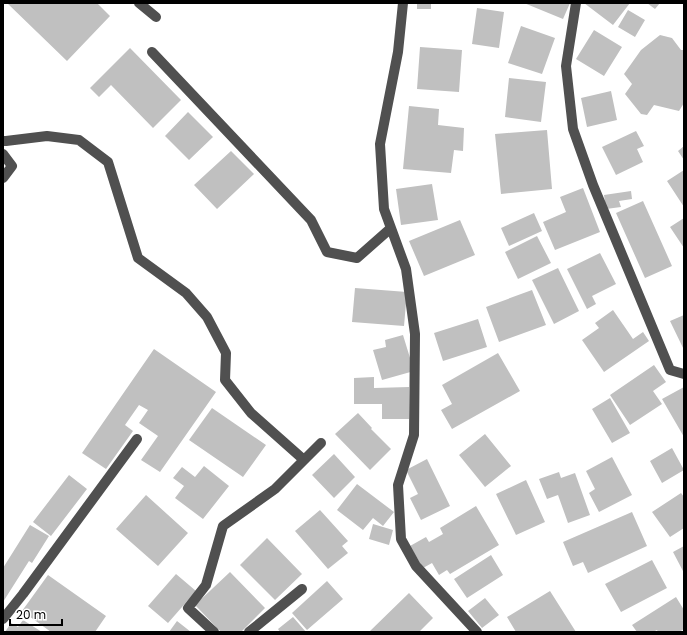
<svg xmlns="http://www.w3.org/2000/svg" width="687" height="635" font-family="Poppins,sans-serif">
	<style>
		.building { fill: #c0c0c0 }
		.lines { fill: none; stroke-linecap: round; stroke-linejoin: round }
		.minor { stroke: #505050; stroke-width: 10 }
	</style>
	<rect width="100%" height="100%" fill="#fff"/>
	<path class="building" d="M 7,3 L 97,3 L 110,16 L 67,61 Z
		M 417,3 L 431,3 L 431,9 L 417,9 Z
		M 524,3 L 570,3 L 563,19 Z
		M 584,3 L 630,3 L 613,25 Z
		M 647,3 L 660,3 L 655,9 Z
		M 477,8 L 504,12 L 499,48 L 472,44 Z
		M 628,10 L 645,20 L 635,37 L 618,27 Z
		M 521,26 L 555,38 L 542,74 L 508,63 Z
		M 594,30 L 622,47 L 604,76 L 576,59 Z
		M 660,35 L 672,38 L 681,50 L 684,50 L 684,103 L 679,111 L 654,105 L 647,115 L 641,114 L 625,94 L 632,84 L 624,74 L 641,50 Z
		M 420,47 L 462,50 L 459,92 L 417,89 Z
		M 130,48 L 181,100 L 153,128 L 111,85 L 99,97 L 90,88 Z
		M 509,78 L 546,82 L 541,122 L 505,117 Z
		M 611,91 L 617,120 L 587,127 L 581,98 Z
		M 409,106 L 439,109 L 438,125 L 464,128 L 463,151 L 454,150 L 451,173 L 403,169 Z
		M 188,112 L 213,137 L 189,160 L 165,136 Z
		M 547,130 L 552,189 L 501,194 L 495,134 Z
		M 636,131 L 644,146 L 637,149 L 643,162 L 616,175 L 602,147 Z
		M 684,146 L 684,160 L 678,151 Z
		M 231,151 L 254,174 L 217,209 L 194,185 Z
		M 684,170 L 684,207 L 667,181 Z
		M 432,184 L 438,220 L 401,225 L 396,189 Z
		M 583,188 L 600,232 L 555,250 L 543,222 L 566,212 L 560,197 Z
		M 631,191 L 632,199 L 619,201 L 621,207 L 606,209 L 604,195 Z
		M 643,201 L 672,266 L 645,278 L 616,213 Z
		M 534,213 L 542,231 L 509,246 L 501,228 Z
		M 684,218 L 684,248 L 670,227 Z
		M 460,220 L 475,255 L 424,276 L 409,241 Z
		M 537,236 L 551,263 L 518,279 L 505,252 Z
		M 600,253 L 616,284 L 592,296 L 596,304 L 587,309 L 567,269 Z
		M 558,268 L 579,311 L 554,324 L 532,280 Z
		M 355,288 L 407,292 L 404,326 L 352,322 Z
		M 532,290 L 546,325 L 499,342 L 486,307 Z
		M 613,310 L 633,339 L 643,332 L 649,341 L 604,372 L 582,340 L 599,328 L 595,323 Z
		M 684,315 L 684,350 L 670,321 Z
		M 478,319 L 487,347 L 443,361 L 434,333 Z
		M 403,335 L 414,371 L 382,380 L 373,350 L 386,347 L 385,340 Z
		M 154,349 L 216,392 L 160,472 L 141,460 L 158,436 L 139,423 L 148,410 L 139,405 L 125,425 L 133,431 L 106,469 L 82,453 Z
		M 498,353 L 520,391 L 452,429 L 441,410 L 452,404 L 442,385 Z
		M 654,365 L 666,382 L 653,391 L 662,404 L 630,425 L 610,395 Z
		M 374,377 L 374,388 L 409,387 L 409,419 L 382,419 L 382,404 L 354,404 L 354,378 Z
		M 684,387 L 684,437 L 662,399 Z
		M 610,398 L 630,433 L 612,443 L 592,409 Z
		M 212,408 L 266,445 L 243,477 L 189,440 Z
		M 358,413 L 372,428 L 371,429 L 391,449 L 370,470 L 335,434 Z
		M 485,434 L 511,466 L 485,487 L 459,455 Z
		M 672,448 L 684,470 L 662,483 L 650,461 Z
		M 334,454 L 355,477 L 334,498 L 312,475 Z
		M 612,457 L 632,495 L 599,512 L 589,493 L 595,489 L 586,471 Z
		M 427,459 L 450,506 L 421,520 L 410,498 L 418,494 L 406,470 Z
		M 204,466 L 229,486 L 203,519 L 175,498 L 184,486 L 173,478 L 182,467 L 195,477 Z
		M 559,472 L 561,478 L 575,473 L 590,515 L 568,523 L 558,495 L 547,499 L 539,479 Z
		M 69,475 L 87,489 L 51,536 L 33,522 Z
		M 526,480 L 545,522 L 516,535 L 496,494 Z
		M 357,484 L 394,512 L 383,526 L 373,518 L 363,530 L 337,510 Z
		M 681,493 L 684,497 L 684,528 L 670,537 L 652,512 Z
		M 146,495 L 188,533 L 158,566 L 116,529 Z
		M 476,506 L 499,545 L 450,574 L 447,570 L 439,575 L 432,563 L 423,568 L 410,546 L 426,537 L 429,542 L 443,534 L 440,528 Z
		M 320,510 L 348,541 L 342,546 L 348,553 L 328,569 L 295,531 Z
		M 632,512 L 647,546 L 588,573 L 583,562 L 573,566 L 563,542 Z
		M 373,524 L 393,530 L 389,545 L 369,539 Z
		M 30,525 L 49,536 L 32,563 L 29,561 L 3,602 L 3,568 Z
		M 267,538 L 302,574 L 275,600 L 240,565 Z
		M 684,546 L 684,573 L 673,552 Z
		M 491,555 L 503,575 L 467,598 L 454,579 Z
		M 652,560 L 667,588 L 621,612 L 605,584 Z
		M 230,572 L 265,608 L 241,632 L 221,632 L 195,605 Z
		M 176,574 L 196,591 L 168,623 L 148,606 Z
		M 48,575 L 106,616 L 95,632 L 51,632 L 22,611 Z
		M 327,581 L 343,599 L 307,630 L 292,613 Z
		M 550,591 L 576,632 L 516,632 L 507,617 Z
		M 409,593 L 433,618 L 419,632 L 369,632 Z
		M 676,597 L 684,610 L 684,629 L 679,632 L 658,632 L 657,630 L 653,632 L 637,632 L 632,625 Z
		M 485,598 L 499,615 L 482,628 L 468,611 Z
		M 293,617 L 306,632 L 280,632 L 278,629 Z
		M 23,620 L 42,632 L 5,632 L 11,623 L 18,627 Z
		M 177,621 L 191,632 L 169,632 Z"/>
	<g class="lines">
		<path class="minor" d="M 139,3 L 156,17
			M 403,3 L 398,52 L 380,144 L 384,209 L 406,269 L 415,334 L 414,435 L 398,485 L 401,539 L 416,566 L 477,632
			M 576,3 L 566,66 L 573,129 L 593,185 L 670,370 L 684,374
			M 152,52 L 311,220 L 327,252 L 357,258 L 391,228
			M 3,141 L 6,141 L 47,136 L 79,140 L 108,162 L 138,258 L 186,293 L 207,317 L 226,353 L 225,380 L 251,413 L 304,460
			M 3,154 L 12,166 L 3,178
			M 3,619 L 23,594 L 137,439
			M 214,632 L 188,608 L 206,585 L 223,526 L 275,489 L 321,443
			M 249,632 L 302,589"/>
	</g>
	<rect width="687" height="635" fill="none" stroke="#000000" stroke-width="8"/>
	<path d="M10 619v6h52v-6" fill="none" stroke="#000000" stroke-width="2"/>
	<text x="16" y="619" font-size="12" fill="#000000" stroke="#ffffff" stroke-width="3" paint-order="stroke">20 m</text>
</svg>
